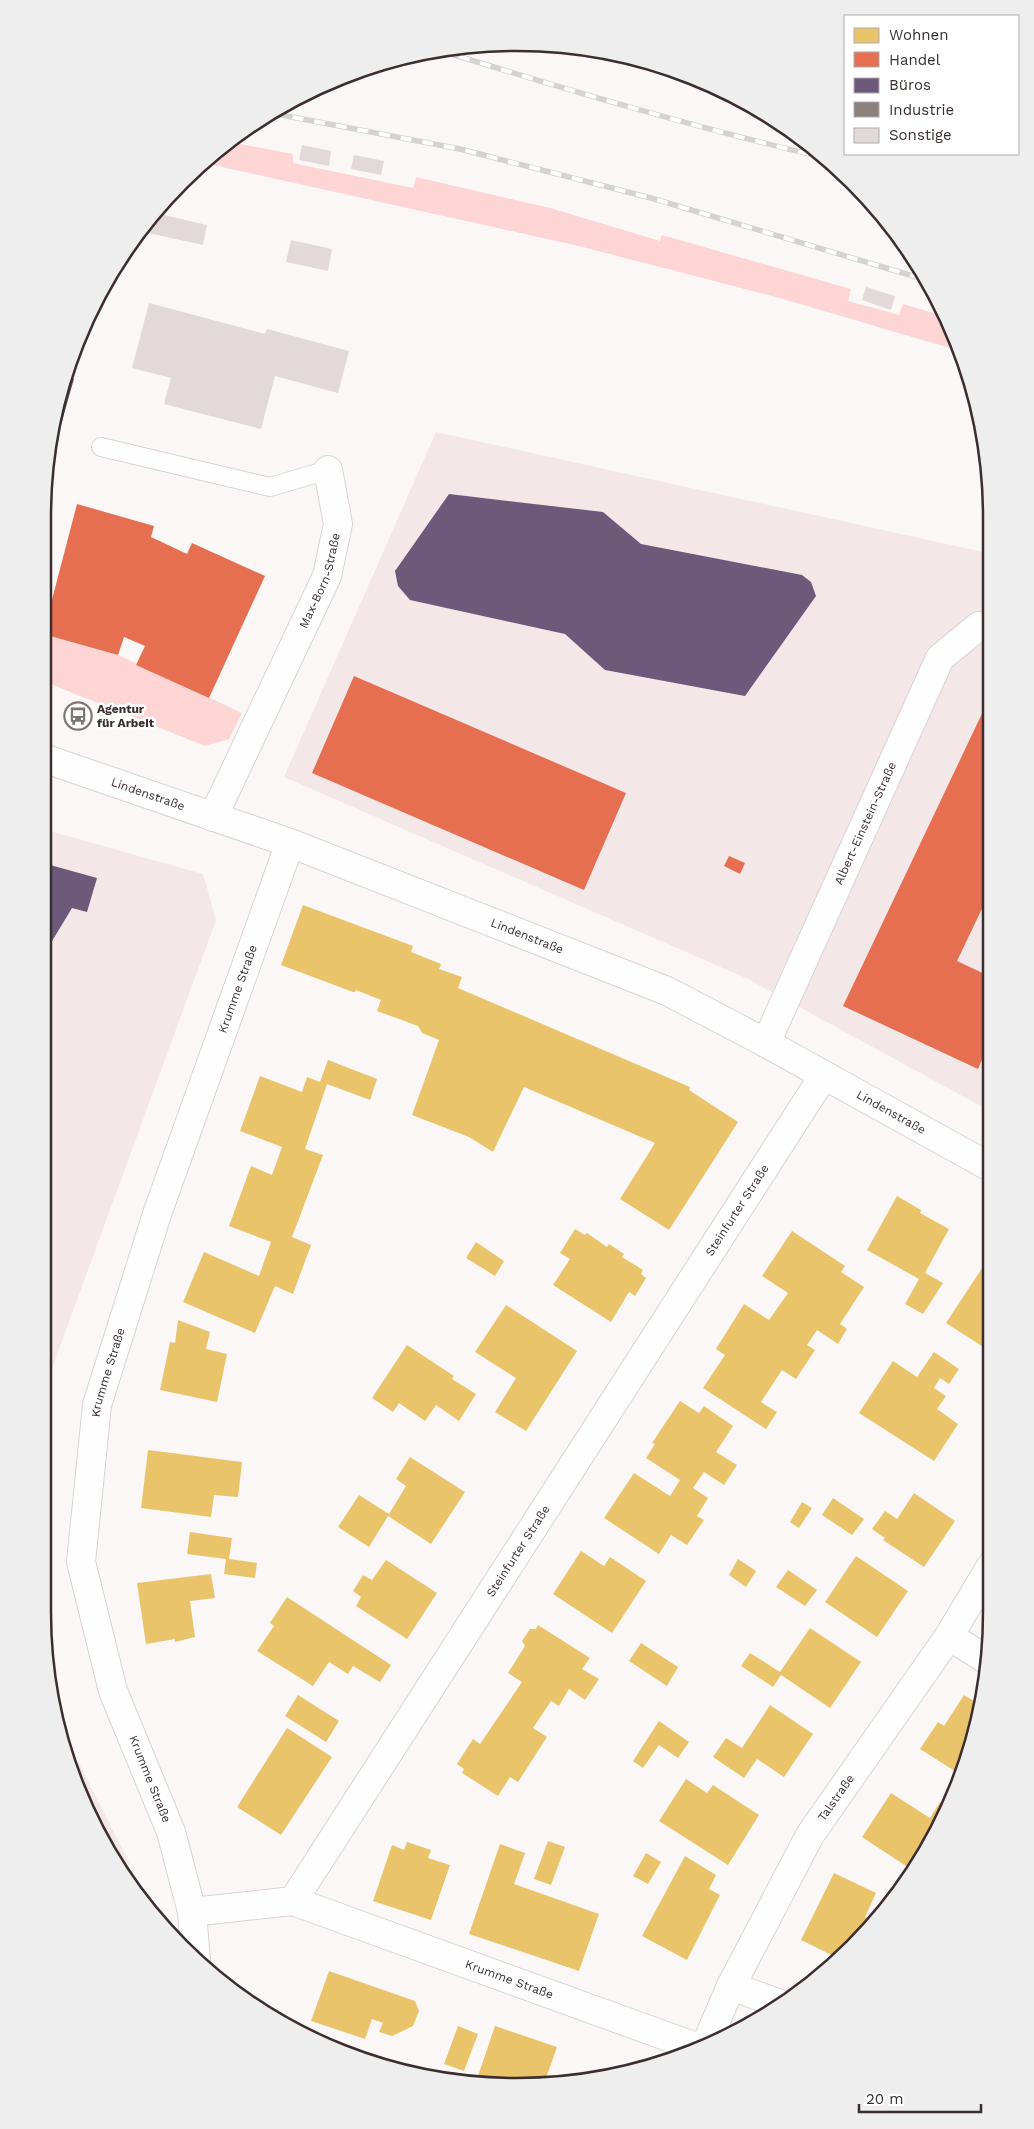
<svg xmlns="http://www.w3.org/2000/svg" width="1034" height="2129" font-family="'Work Sans',sans-serif">
	<style>
		.built { fill: #f3e7e7 }
		.green { fill: #fdd5d5 }
		.homes { fill: #e9c46a }
		.shops { fill: #e76f51 }
		.offices { fill: #6d597a }
		.industry { fill: #8a817c }
		.building { fill: #e2d9d9 }
		.lines { fill: none; stroke-linecap: round; stroke-linejoin: round }
		.service-casing { stroke: #dbd2d2; stroke-width: 20 }
		.minor-casing { stroke: #dbd2d2; stroke-width: 30 }
		.service { stroke: #fffefe; stroke-width: 18 }
		.minor { stroke: #fffefe; stroke-width: 28 }
		.rail-casing { stroke: #d4d2d2; stroke-width: 5.5 }
		.rail { stroke: #fff; stroke-width: 4; stroke-dasharray: 11; stroke-linecap: butt }
		.labels { text-anchor: middle; stroke-width: 5; stroke-linejoin: round; paint-order: stroke }
		.street-label { font-size: 12px; fill: #3c2e2e; stroke: #fff }
		.poi-label { font-size: 12px; font-weight: bold; fill: #3c2e2e; stroke: #fff; text-anchor: start }
		.rim { fill: none; stroke: #3c2e2e; stroke-width: 2.5 }
	</style>
	<rect width="100%" height="100%" fill="#fcf7f7"/>
	<path class="built" d="M 436,432 L 988,553 L 990,1111 L 748,979 L 284,777 Z
		M 43,829 L 203,874 L 216,920 L 43,1393 Z
		M 59,1710 L 71,1748 L 128,1860 L 135,1891 L 68,1765 Z"/>
	<path class="green" d="M 230,142 L 293,154 L 293,163 L 413,188 L 416,177 L 550,208 L 660,241 L 662,235 L 851,289 L 848,301 L 899,315 L 903,304 L 944,316 L 955,335 L 960,351 L 783,299 L 579,246 L 204,163 Z
		M 43,634 L 118,655 L 242,713 L 229,739 L 205,746 L 43,681 Z"/>
	<path class="homes" d="M 303,905 L 413,946 L 411,952 L 441,964 L 439,969 L 462,977 L 458,988 L 690,1087 L 689,1090 L 738,1122 L 669,1230 L 620,1199 L 655,1143 L 524,1087 L 493,1152 L 469,1137 L 412,1115 L 439,1040 L 422,1033 L 418,1026 L 377,1011 L 381,1000 L 356,990 L 355,992 L 353,992 L 281,965 Z
		M 328,1060 L 377,1079 L 370,1100 L 327,1084 L 305,1149 L 323,1155 L 292,1237 L 311,1245 L 293,1294 L 275,1286 L 255,1333 L 183,1302 L 204,1252 L 259,1276 L 271,1242 L 229,1226 L 251,1166 L 272,1175 L 282,1147 L 240,1131 L 260,1076 L 302,1092 L 307,1077 L 320,1082 Z
		M 897,1196 L 921,1210 L 920,1213 L 949,1229 L 925,1273 L 943,1283 L 923,1314 L 905,1304 L 919,1279 L 867,1250 Z
		M 575,1229 L 585,1235 L 587,1233 L 607,1247 L 609,1244 L 624,1254 L 622,1257 L 643,1270 L 641,1274 L 646,1278 L 635,1296 L 629,1292 L 611,1322 L 553,1285 L 570,1259 L 560,1253 Z
		M 792,1231 L 845,1266 L 841,1272 L 864,1287 L 840,1324 L 847,1329 L 838,1344 L 817,1330 L 807,1345 L 815,1350 L 796,1379 L 782,1370 L 761,1402 L 777,1412 L 766,1429 L 703,1388 L 725,1355 L 716,1349 L 744,1304 L 769,1320 L 788,1293 L 762,1276 Z
		M 476,1242 L 504,1261 L 495,1276 L 466,1258 Z
		M 990,1256 L 991,1352 L 946,1323 Z
		M 506,1305 L 577,1351 L 526,1431 L 495,1412 L 516,1378 L 475,1352 Z
		M 178,1320 L 210,1332 L 206,1349 L 227,1354 L 217,1402 L 160,1390 L 170,1342 L 175,1343 Z
		M 407,1345 L 454,1376 L 452,1379 L 476,1394 L 459,1421 L 436,1405 L 425,1421 L 399,1403 L 393,1412 L 372,1398 Z
		M 934,1352 L 959,1369 L 949,1384 L 940,1378 L 934,1388 L 946,1396 L 937,1409 L 958,1424 L 934,1461 L 859,1413 L 893,1361 L 917,1377 Z
		M 680,1401 L 699,1413 L 704,1406 L 733,1426 L 716,1452 L 737,1465 L 724,1485 L 704,1472 L 693,1488 L 708,1498 L 697,1516 L 704,1520 L 687,1545 L 671,1535 L 659,1554 L 604,1518 L 634,1473 L 670,1496 L 680,1480 L 646,1458 L 655,1444 L 652,1443 Z
		M 148,1450 L 242,1462 L 238,1497 L 214,1495 L 211,1517 L 141,1508 Z
		M 410,1457 L 465,1492 L 431,1544 L 388,1516 L 369,1547 L 338,1527 L 359,1495 L 389,1514 L 406,1486 L 396,1479 Z
		M 914,1493 L 955,1521 L 924,1567 L 883,1540 L 885,1538 L 872,1529 L 885,1511 L 897,1519 Z
		M 833,1498 L 864,1519 L 852,1535 L 822,1515 Z
		M 802,1502 L 812,1508 L 799,1528 L 790,1522 Z
		M 190,1532 L 232,1538 L 229,1559 L 257,1563 L 255,1578 L 224,1574 L 226,1559 L 187,1554 Z
		M 581,1551 L 604,1566 L 610,1557 L 646,1581 L 612,1633 L 553,1594 Z
		M 856,1556 L 908,1591 L 877,1637 L 825,1602 Z
		M 738,1559 L 756,1571 L 746,1587 L 729,1575 Z
		M 386,1560 L 437,1593 L 407,1639 L 356,1606 L 361,1597 L 353,1591 L 363,1575 L 372,1580 Z
		M 788,1570 L 817,1590 L 805,1606 L 776,1587 Z
		M 211,1574 L 215,1598 L 190,1601 L 195,1637 L 175,1642 L 175,1639 L 146,1644 L 137,1583 Z
		M 287,1597 L 391,1665 L 380,1682 L 353,1666 L 348,1674 L 329,1662 L 313,1686 L 257,1651 L 274,1626 L 270,1623 Z
		M 538,1625 L 590,1658 L 582,1669 L 599,1679 L 585,1700 L 569,1689 L 559,1706 L 551,1701 L 533,1728 L 547,1737 L 518,1782 L 510,1777 L 498,1796 L 462,1773 L 464,1769 L 457,1764 L 473,1739 L 480,1744 L 522,1682 L 508,1673 L 525,1646 L 522,1641 L 530,1629 L 536,1629 Z
		M 810,1628 L 861,1662 L 830,1708 L 781,1675 L 773,1687 L 741,1666 L 750,1653 L 780,1672 Z
		M 641,1643 L 678,1667 L 667,1686 L 629,1661 Z
		M 298,1695 L 339,1721 L 326,1742 L 285,1716 Z
		M 964,1695 L 982,1706 L 961,1775 L 920,1749 L 938,1722 L 944,1726 Z
		M 770,1705 L 813,1734 L 784,1777 L 757,1759 L 744,1778 L 713,1757 L 726,1738 L 742,1748 Z
		M 659,1721 L 689,1742 L 678,1758 L 659,1745 L 643,1768 L 633,1761 Z
		M 287,1728 L 332,1757 L 281,1835 L 237,1807 Z
		M 686,1779 L 707,1793 L 713,1785 L 759,1815 L 728,1865 L 659,1821 Z
		M 891,1793 L 930,1818 L 940,1802 L 947,1807 L 909,1868 L 862,1837 Z
		M 548,1841 L 565,1847 L 551,1885 L 534,1879 Z
		M 407,1842 L 431,1850 L 428,1858 L 450,1865 L 431,1920 L 373,1901 L 392,1845 L 404,1850 Z
		M 500,1844 L 525,1853 L 514,1884 L 599,1914 L 579,1971 L 469,1934 Z
		M 646,1853 L 661,1862 L 648,1884 L 633,1876 Z
		M 685,1856 L 716,1875 L 709,1889 L 720,1895 L 687,1960 L 642,1936 Z
		M 834,1873 L 876,1893 L 865,1917 L 876,1922 L 862,1936 L 856,1933 L 850,1947 L 838,1958 L 801,1940 Z
		M 329,1971 L 415,2001 L 419,2011 L 413,2026 L 392,2036 L 379,2032 L 383,2023 L 372,2019 L 365,2039 L 311,2021 Z
		M 458,2026 L 478,2034 L 464,2071 L 444,2064 Z
		M 495,2026 L 557,2047 L 545,2081 L 487,2079 L 478,2076 Z"/>
	<path class="shops" d="M 77,504 L 154,526 L 151,537 L 187,554 L 192,543 L 265,576 L 209,698 L 136,665 L 145,646 L 124,637 L 118,655 L 43,634 Z
		M 354,676 L 626,793 L 584,890 L 312,773 Z
		M 988,701 L 989,894 L 957,961 L 989,976 L 989,1043 L 978,1069 L 843,1006 Z
		M 729,856 L 745,863 L 740,874 L 724,866 Z"/>
	<path class="offices" d="M 66,377 L 74,379 L 47,474 L 52,424 Z
		M 449,494 L 603,512 L 641,544 L 802,575 L 811,582 L 816,596 L 745,696 L 605,670 L 565,634 L 410,600 L 398,586 L 395,571 Z
		M 43,863 L 97,878 L 87,912 L 72,908 L 43,956 Z"/>
	<path class="industry" d="M 43,1309 L 50,1312 L 43,1332 Z"/>
	<path class="building" d="M 302,145 L 331,151 L 329,166 L 299,160 Z
		M 354,155 L 384,161 L 381,175 L 351,169 Z
		M 155,213 L 207,225 L 203,245 L 148,233 L 151,219 Z
		M 291,240 L 332,249 L 328,271 L 286,262 Z
		M 866,287 L 895,296 L 891,310 L 862,300 Z
		M 149,303 L 265,334 L 267,329 L 349,351 L 338,393 L 275,376 L 261,429 L 164,404 L 171,378 L 132,368 Z"/>
	<g class="lines">
		<g class="service-casing">
			<path id="service" d="M 101,447 L 270,487 L 328,470"/>
		</g>
		<g class="minor-casing">
			<g id="minor">
				<path id="s1" d="M 43,758 L 290,843 L 667,991 L 766,1043 L 990,1167"/>
				<path id="s2" d="M 213,817 L 327,576 L 338,524 L 328,470"/>
				<path id="s3" d="M 766,1043 L 940,658 L 979,626 L 988,626"/>
				<path d="M 949,1636 L 987,1660"/>
				<path id="s4" d="M 293,1901 L 696,2047"/>
				<path id="s5" d="M 192,1912 L 171,1832 L 113,1691 L 81,1562 L 97,1405 L 157,1214 L 290,843"/>
				<path id="s6" d="M 196,1960 L 192,1912 L 293,1901 L 824,1075"/>
				<path d="M 731,1986 L 780,2004"/>
				<path id="s7" d="M 706,2044 L 731,1986 L 810,1835 L 949,1636 L 991,1566"/>
			</g>
		</g>
		<use href="#service" class="service"/>
		<use href="#minor" class="minor"/>
		<g class="rail-casing">
			<path id="rail" d="M 438,50 C 565,89 693,127 822,157
				M 271,113 L 460,149 L 651,198 L 923,279"/>
		</g>
		<use href="#rail" class="rail"/>
	</g>
	<defs>
		<g id="bus-ring" transform="scale(1.4375)"><circle r="9.5" fill="#fff" stroke="#7f7474" stroke-width="1.5"/><path d="M-5-6H5V4H4V6H2V4H-2V6H-4V4H-5ZM-3.5-4V0h7V-4ZM-3.5 1.2v1.5H-2V1.2ZM2 1.2v1.5H3.5V1.2Z" fill="#7f7474"/></g>
	</defs>
	<g fill-rule="evenodd">
		<use href="#bus-ring" x="78" y="716"/>
	</g>
	<g class="labels">
		<g class="street-label">
			<text dy="4" stroke="none"><textPath href="#s2" startOffset="260">Max-Born-Straße</textPath></text>
			<text dy="4" stroke="none"><textPath href="#s1" startOffset="111">Lindenstraße</textPath></text>
			<text dy="4" stroke="none"><textPath href="#s3" startOffset="241">Albert-Einstein-Straße</textPath></text>
			<text dy="4" stroke="none"><textPath href="#s1" startOffset="516">Lindenstraße</textPath></text>
			<text dy="4" stroke="none"><textPath href="#s5" startOffset="965">Krumme Straße</textPath></text>
			<text dy="4" stroke="none"><textPath href="#s1" startOffset="921">Lindenstraße</textPath></text>
			<text dy="4" stroke="none"><textPath href="#s6" startOffset="971">Steinfurter Straße</textPath></text>
			<text dy="4" stroke="none"><textPath href="#s5" startOffset="560">Krumme Straße</textPath></text>
			<text dy="4" stroke="none"><textPath href="#s6" startOffset="566">Steinfurter Straße</textPath></text>
			<text transform="translate(150 1779) rotate(68)" y="4">Krumme Straße</text>
			<text dy="4" stroke="none"><textPath href="#s7" startOffset="279">Talstraße</textPath></text>
			<text dy="4" stroke="none"><textPath href="#s4" startOffset="230">Krumme Straße</textPath></text>
		</g>
		<g class="poi-label">
			<text x="97" y="713">Agentur<tspan x="97" dy="14">für Arbeit</tspan></text>
		</g>
	</g>
	<path d="M0 0H1034V2129H0ZM517 51H517A466 466 0 0 1 983 517V1612A466 466 0 0 1 517 2078H517A466 466 0 0 1 51 1612V517A466 466 0 0 1 517 51Z" fill="#efeeee" fill-rule="evenodd"/>
	<path class="rim" d="M517 51H517A466 466 0 0 1 983 517V1612A466 466 0 0 1 517 2078H517A466 466 0 0 1 51 1612V517A466 466 0 0 1 517 51Z"/>
	<rect x="844" y="15" width="175" height="140" fill="#ffffff" stroke="#b1abab"/>
	<rect x="854" y="28" width="25" height="15" fill="#e9c46a" stroke="#b1abab"/>
	<text x="889" y="40" font-size="15" fill="#3c2e2e">Wohnen</text>
	<rect x="854" y="52" width="25" height="15" fill="#e76f51" stroke="#b1abab"/>
	<text x="889" y="65" font-size="15" fill="#3c2e2e">Handel</text>
	<rect x="854" y="78" width="25" height="15" fill="#6d597a" stroke="#b1abab"/>
	<text x="889" y="90" font-size="15" fill="#3c2e2e">Büros</text>
	<rect x="854" y="102" width="25" height="15" fill="#8a817c" stroke="#b1abab"/>
	<text x="889" y="115" font-size="15" fill="#3c2e2e">Industrie</text>
	<rect x="854" y="128" width="25" height="15" fill="#e2d9d9" stroke="#b1abab"/>
	<text x="889" y="140" font-size="15" fill="#3c2e2e">Sonstige</text>
	<path d="M859 2104v8h122v-8" fill="none" stroke="#3c2e2e" stroke-width="2.5"/>
	<text x="866" y="2104" font-size="15" fill="#3c2e2e" stroke="#ffffff" stroke-width="4" paint-order="stroke">20 m</text>
</svg>
